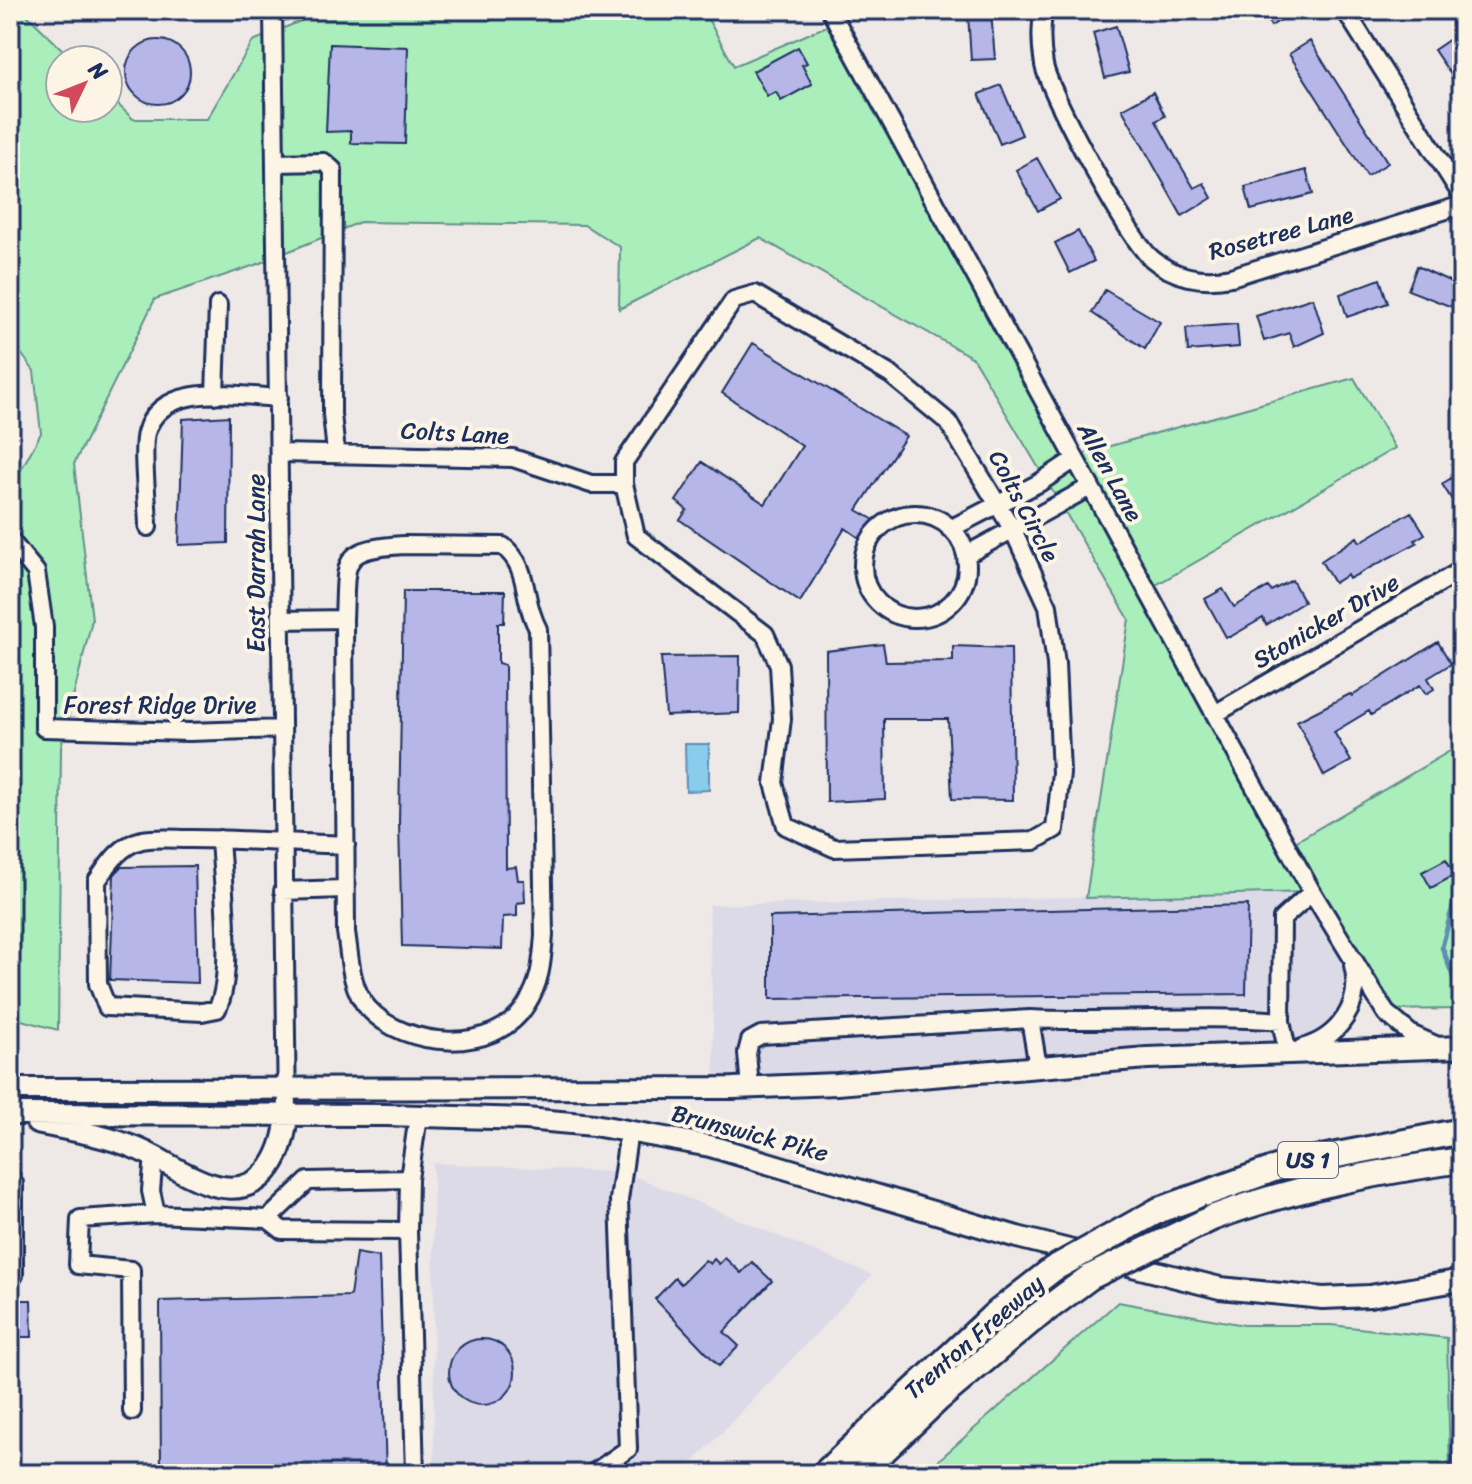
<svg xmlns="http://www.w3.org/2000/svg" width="1472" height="1484" font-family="Sriracha,sans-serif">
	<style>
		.built { fill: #dddae7 }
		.green { fill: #aaefbb; stroke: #628f8c; stroke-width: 2 }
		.water { fill: #8acceb; stroke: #5e8db3; stroke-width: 2 }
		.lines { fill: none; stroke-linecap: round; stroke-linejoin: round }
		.stream { stroke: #5e8db3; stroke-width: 5 }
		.building { fill: #b6b7e8; stroke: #1b2f5e; stroke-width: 2 }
		.minor-casing { stroke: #1b2f5e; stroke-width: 22 }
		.major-casing { stroke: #1b2f5e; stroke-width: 26 }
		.highway-casing { stroke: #1b2f5e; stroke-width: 30 }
		.minor { stroke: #fcf5e5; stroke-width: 16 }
		.major { stroke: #fcf5e5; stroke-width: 20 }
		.highway { stroke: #fcf5e5; stroke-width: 24 }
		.highway-bridge-casing { stroke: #1b2f5e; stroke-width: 30; stroke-linecap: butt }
		.highway-bridge { stroke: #fcf5e5; stroke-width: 24 }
		.labels { text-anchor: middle; stroke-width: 8; stroke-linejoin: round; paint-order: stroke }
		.shield { fill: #fcf5e5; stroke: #5e6a86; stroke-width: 2 }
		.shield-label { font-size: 22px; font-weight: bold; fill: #1b2f5e }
		.street-label { font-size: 24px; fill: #1b2f5e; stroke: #fcf5e5 }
	</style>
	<rect width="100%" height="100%" fill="#eee9e6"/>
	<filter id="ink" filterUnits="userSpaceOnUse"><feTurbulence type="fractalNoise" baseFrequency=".0125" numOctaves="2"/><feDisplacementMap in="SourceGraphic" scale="16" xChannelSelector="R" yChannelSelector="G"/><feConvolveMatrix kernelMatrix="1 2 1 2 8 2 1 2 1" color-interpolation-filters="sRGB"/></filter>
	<g filter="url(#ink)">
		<path class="built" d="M 1312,892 L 1351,956 L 1355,993 L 1316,1045 L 715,1088 L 709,905 Z
			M 433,1163 L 612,1172 L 639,1178 L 872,1275 L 682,1474 L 434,1474 Z
			M 1462,1333 L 1462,1474 L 1450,1474 L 1447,1338 Z"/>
		<path class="green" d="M 10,10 L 22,10 L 73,60 L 60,60 L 60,108 L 108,108 L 108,95 L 133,119 L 207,119 L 253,41 L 310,17 L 336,10 L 703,10 L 734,66 L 829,25 L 1067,458 L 1354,378 L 1395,448 L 1142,593 L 1283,849 L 1462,744 L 1462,1009 L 1374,1010 L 1312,892 L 1086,898 L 1129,619 L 973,358 L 760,238 L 619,309 L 620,247 L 584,225 L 360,222 L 258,264 L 155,299 L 74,464 L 92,620 L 61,747 L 58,1030 L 10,1017 L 10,490 L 41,433 L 34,371 L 10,338 Z
			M 1118,1302 L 1244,1325 L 1331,1325 L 1447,1338 L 1450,1474 L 923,1474 Z"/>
		<path class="water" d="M 685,744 L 709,744 L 709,790 L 686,791 Z"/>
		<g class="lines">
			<path class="stream" d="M 1462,872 L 1442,947 L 1462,1000
				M 1452,1202 L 1453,1259
				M 1452,1474 L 1457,1316"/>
		</g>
		<path class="building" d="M 1261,10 L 1296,10 L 1271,26 Z
			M 991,12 L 995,59 L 971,60 L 968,14 Z
			M 1116,26 L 1129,72 L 1105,78 L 1093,33 Z
			M 1462,31 L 1462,91 L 1434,50 Z
			M126 72a32 32 0 1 1 64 0a32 32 0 1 1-64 0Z
			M 1310,41 L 1388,163 L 1367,176 L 1289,54 Z
			M 330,44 L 408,47 L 405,144 L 351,143 L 351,131 L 326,132 Z
			M 798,47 L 807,63 L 802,65 L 812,84 L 781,101 L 776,92 L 767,96 L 753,71 Z
			M 1001,85 L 1022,135 L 1000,144 L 979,94 Z
			M 1153,92 L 1165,116 L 1156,121 L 1175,156 L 1194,188 L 1204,183 L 1212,198 L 1182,216 L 1122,109 Z
			M 1037,158 L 1060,199 L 1038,211 L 1016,170 Z
			M 1306,170 L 1313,194 L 1251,210 L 1245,187 Z
			M 1078,231 L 1094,261 L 1070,273 L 1055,243 Z
			M 1417,266 L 1460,286 L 1452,307 L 1408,290 Z
			M 1380,279 L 1388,303 L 1347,317 L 1340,294 Z
			M 1105,290 L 1160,322 L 1145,349 L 1092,313 Z
			M 1313,298 L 1324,333 L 1294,347 L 1289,333 L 1264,341 L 1256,316 Z
			M 1237,324 L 1239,347 L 1188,351 L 1186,328 Z
			M 753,343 L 906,436 L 857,510 L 876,521 L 864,541 L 845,528 L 800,602 L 680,520 L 687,510 L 676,501 L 702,462 L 765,504 L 802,446 L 722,393 Z
			M 229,416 L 228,543 L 179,545 L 183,419 Z
			M 1462,471 L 1462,516 L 1442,484 Z
			M 1411,512 L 1425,534 L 1415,540 L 1417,543 L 1349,579 L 1347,575 L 1334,583 L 1321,561 L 1357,537 L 1360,542 Z
			M 1292,580 L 1304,602 L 1266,625 L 1263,618 L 1230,637 L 1226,637 L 1205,599 L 1223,589 L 1234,607 L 1268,587 L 1271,591 Z
			M 403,591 L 505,591 L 504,623 L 498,623 L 498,663 L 505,665 L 506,868 L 516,867 L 518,880 L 524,880 L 525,902 L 517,903 L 517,916 L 503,917 L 502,949 L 402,946 L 399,822 Z
			M 1438,642 L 1451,664 L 1428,678 L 1434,689 L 1426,694 L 1420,685 L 1371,715 L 1369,711 L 1334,732 L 1351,761 L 1324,776 L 1297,721 L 1350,694 L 1352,696 Z
			M 883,644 L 886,662 L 953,661 L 953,646 L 1011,648 L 1013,800 L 952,799 L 948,719 L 884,719 L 885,799 L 827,802 L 826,651 Z
			M 740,656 L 739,713 L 666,716 L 661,657 Z
			M 1446,859 L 1455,875 L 1431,888 L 1422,872 Z
			M 195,866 L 198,983 L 110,980 L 114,875 L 121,867 Z
			M 1248,905 L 1246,994 L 770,999 L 770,917 Z
			M 356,1253 L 379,1257 L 386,1474 L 161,1474 L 160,1301 L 350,1296 Z
			M 725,1258 L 741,1273 L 752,1262 L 772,1281 L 724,1332 L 739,1346 L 719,1366 L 655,1299 L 675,1278 L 681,1284 L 705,1260 L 710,1264 L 714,1259 L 719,1264 Z
			M 10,1300 L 31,1300 L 32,1337 L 10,1337 Z
			M449 1372a33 33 0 1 1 66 0a33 33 0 1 1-66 0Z"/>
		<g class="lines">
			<g class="minor-casing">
				<path id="minor" d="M 273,10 L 287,1115
					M 830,10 L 1312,892 L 1386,1013 L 1411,1034 L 1440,1047
					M 1044,10 C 1040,28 1041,47 1044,65 C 1050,95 1129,239 1151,258 C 1173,277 1202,283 1231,277 L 1462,205
					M 1345,10 L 1462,196
					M 276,163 L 324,162 L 333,170 L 332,414 L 336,453
					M 755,294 L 891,375 L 948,422 L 1013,530 L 1048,606 L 1056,664 L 1061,773 L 1055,829 L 1034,841 L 834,848 L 786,826 L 774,783 L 782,719 L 779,665 L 765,634 L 636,536 L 624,484 L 624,462 L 734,300 Z
					M 215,395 L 218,305
					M 280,453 L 513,458 L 591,484 L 624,484
					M863 566a52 52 0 1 1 104 0a52 52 0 1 1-104 0Z
					M 148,527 C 148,505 141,452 146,433 C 160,380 239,396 279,398
					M 950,529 L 1039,483 L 1075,459
					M 10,540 L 36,572 L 44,627 L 44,728 L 189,732 L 282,729
					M 404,545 L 503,546 C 531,569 521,598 538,629 L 544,935 C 542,961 541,982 526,1005 C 495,1055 405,1049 368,1008 C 350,988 350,957 346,932 L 344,619 C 347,560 338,549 404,545 Z
					M 966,555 L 1090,487
					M 281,620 L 344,619
					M 1215,714 L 1462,570
					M 220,839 C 222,879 235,977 217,1009 L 202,1012 L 107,1007 L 98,984 L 97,881 C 108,865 120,845 142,840 C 157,837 176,839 191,839 C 243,839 294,843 346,845
					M 283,891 L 344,889
					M 1302,1048 C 1339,1038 1363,1004 1353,965
					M 1287,1050 L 1281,1021 L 1282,919 L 1312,892
					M 1038,1067 L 1030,1019 C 1114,1023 1198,1014 1281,1021
					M 750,1088 L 747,1053 L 750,1041 L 761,1035 L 1030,1019
					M 154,1155 L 151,1191 L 156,1214 L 268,1219 L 308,1181 L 409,1179 L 418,1116
					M 10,1176 L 14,1183 L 14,1275 L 10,1275
					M 268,1219 L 282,1230 L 408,1231 L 409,1179
					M 408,1231 L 415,1474
					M 132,1411 L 131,1270 L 78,1265 L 80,1219 L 156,1214
					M 592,1474 L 628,1449 L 619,1200 L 629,1130"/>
			</g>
			<g class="major-casing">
				<path id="major" d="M 10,1089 L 733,1088 L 837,1084 L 1147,1058 L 1462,1047
					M 10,1114 L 386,1115 L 526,1119 L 594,1125 L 710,1146 L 1017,1237 L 1220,1288 L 1323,1298 L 1370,1296 L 1462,1280
					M 37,1123 C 69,1130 103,1135 133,1147 C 160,1157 183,1176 210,1184 C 262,1201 283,1157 287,1115"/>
			</g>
			<g class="highway-casing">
				<path id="highway" d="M 1159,1210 L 1285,1165 L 1462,1131
					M 1212,1218 C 1293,1188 1376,1172 1462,1160
					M 824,1474 L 993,1316
					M 859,1474 L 938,1399 L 1032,1320"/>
			</g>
			<use href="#minor" class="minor"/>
			<use href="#major" class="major"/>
			<use href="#highway" class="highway"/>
			<g class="highway-bridge-casing">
				<path id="highway-bridge" d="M 993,1316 L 1053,1269 L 1159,1210
					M 1032,1320 L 1090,1277 L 1212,1218"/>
			</g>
			<use href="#highway-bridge" class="highway-bridge"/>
		</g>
	</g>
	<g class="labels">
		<rect class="shield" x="1278" y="1142" width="60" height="36" rx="6"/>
		<g class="shield-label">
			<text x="1308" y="1168">US 1</text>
		</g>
		<g class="street-label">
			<text transform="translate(1281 233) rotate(-15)" y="8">Rosetree Lane</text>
			<text transform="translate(455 433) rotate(3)" y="8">Colts Lane</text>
			<text transform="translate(1110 472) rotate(61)" y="8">Allen Lane</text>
			<text transform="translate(1024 506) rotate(62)" y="8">Colts Circle</text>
			<text transform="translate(256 563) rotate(-90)" y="8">East Darrah Lane</text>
			<text transform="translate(1326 621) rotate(-30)" y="8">Stonicker Drive</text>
			<text x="160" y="713">Forest Ridge Drive</text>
			<text transform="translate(750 1133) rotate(15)" y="8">Brunswick Pike</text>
			<text transform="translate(974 1337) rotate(-41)" y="8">Trenton Freeway</text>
		</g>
	</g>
	<rect width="1472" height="1484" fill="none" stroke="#fcf5e5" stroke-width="40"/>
	<rect x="20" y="20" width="1432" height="1444" fill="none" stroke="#1b2f5e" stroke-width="3" filter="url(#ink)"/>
	<g transform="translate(84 84) rotate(47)"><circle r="38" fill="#fcf5e5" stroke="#a2a6af" stroke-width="2"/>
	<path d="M0-6L14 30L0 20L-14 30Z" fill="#d1495b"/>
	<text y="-12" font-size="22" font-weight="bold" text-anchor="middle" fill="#1b2f5e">N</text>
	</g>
</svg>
